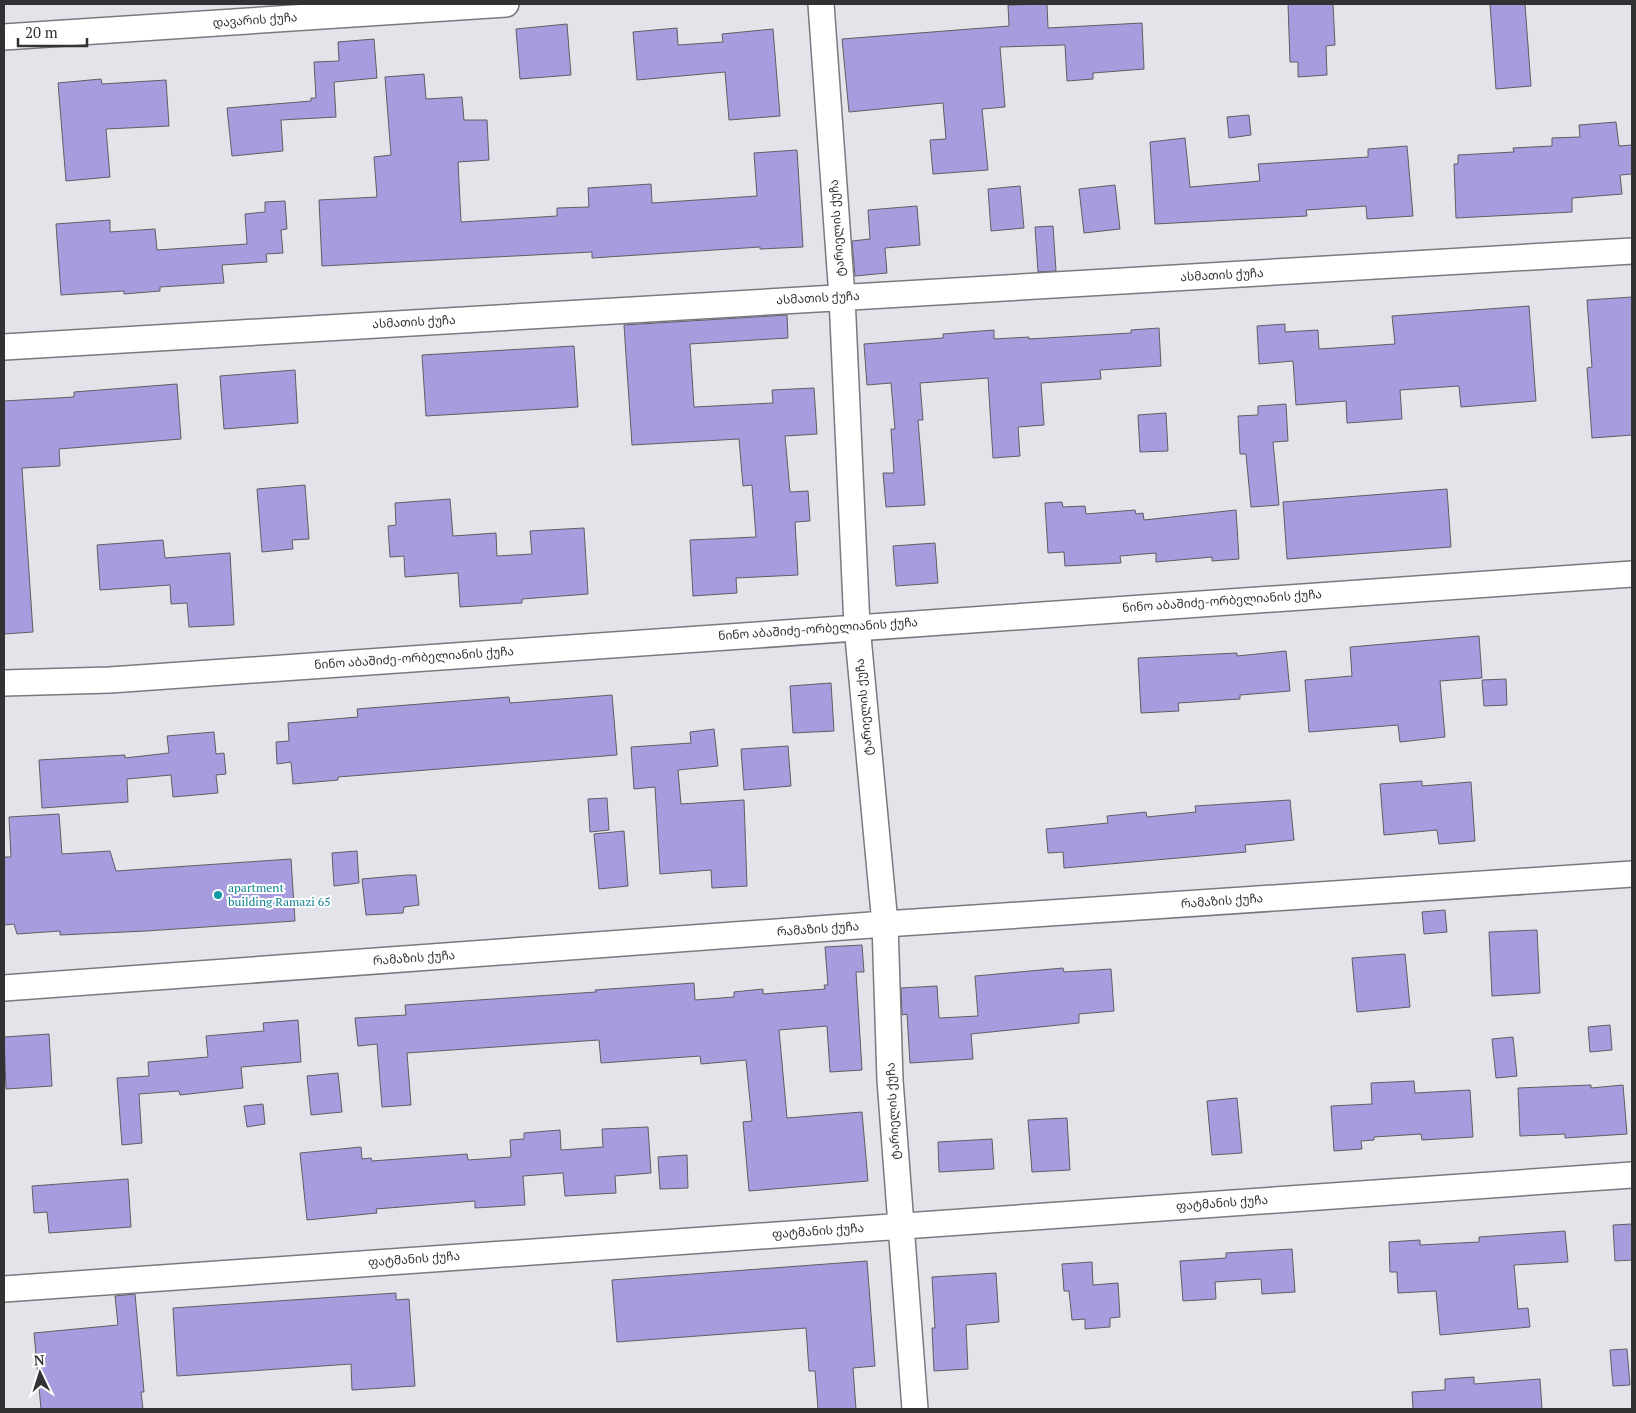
<svg xmlns="http://www.w3.org/2000/svg" width="1636" height="1413" font-family="'PT Serif','Noto Sans Georgian',serif">
	<style>
		.building { fill: #a69cde; stroke: #5e5e63 }
		.lines { fill: none; stroke-linecap: round; stroke-linejoin: round }
		.minor-casing { stroke: #797a7f; stroke-width: 28 }
		.minor { stroke: #fff; stroke-width: 25 }
		.culture-dot { fill: #0f9aa8; stroke: #fff; stroke-width: 2 }
		.labels { text-anchor: middle; stroke-width: 4; stroke-linejoin: round; paint-order: stroke }
		.street-label { font-size: 12px; fill: #323235; stroke: #fff }
		.culture-label { font-size: 12px; fill: #0d838f; stroke: #fff; text-anchor: start }
	</style>
	<rect width="100%" height="100%" fill="#e3e4ea"/>
	<path class="building" d="M 1047,4 L 1048,28 L 1142,23 L 1144,69 L 1093,73 L 1093,79 L 1067,81 L 1065,45 L 1000,47 L 1005,107 L 982,109 L 988,170 L 933,174 L 930,140 L 946,139 L 943,103 L 849,112 L 842,39 L 1009,26 L 1008,5 Z
		M 1288,4 L 1333,4 L 1335,45 L 1326,46 L 1327,75 L 1298,77 L 1298,62 L 1290,62 Z
		M 1490,4 L 1525,4 L 1531,86 L 1496,89 Z
		M 567,24 L 571,75 L 520,79 L 516,29 Z
		M 677,28 L 678,45 L 723,42 L 722,34 L 773,29 L 780,116 L 729,120 L 725,72 L 637,80 L 633,32 Z
		M 374,39 L 377,78 L 334,82 L 336,117 L 281,120 L 283,151 L 232,156 L 227,108 L 311,101 L 311,98 L 316,98 L 314,62 L 339,61 L 338,42 Z
		M 424,74 L 426,99 L 462,97 L 464,120 L 487,120 L 489,160 L 458,162 L 461,222 L 557,216 L 557,208 L 589,207 L 588,188 L 651,184 L 652,203 L 757,196 L 754,153 L 797,150 L 803,247 L 760,249 L 760,247 L 592,258 L 592,252 L 322,266 L 319,200 L 377,197 L 374,157 L 391,155 L 385,77 Z
		M 101,79 L 102,84 L 166,80 L 169,126 L 106,129 L 110,177 L 66,181 L 58,83 Z
		M 1249,115 L 1251,135 L 1229,138 L 1227,117 Z
		M 1616,122 L 1619,146 L 1632,145 L 1632,174 L 1620,175 L 1622,194 L 1572,198 L 1572,212 L 1456,218 L 1454,164 L 1458,164 L 1458,155 L 1514,152 L 1513,148 L 1552,146 L 1552,138 L 1580,137 L 1579,125 Z
		M 1185,138 L 1190,187 L 1260,181 L 1258,164 L 1368,157 L 1368,149 L 1407,146 L 1413,216 L 1367,219 L 1366,206 L 1306,210 L 1307,216 L 1155,224 L 1150,142 Z
		M 1115,185 L 1120,229 L 1084,233 L 1079,189 Z
		M 1020,186 L 1024,228 L 991,231 L 988,189 Z
		M 285,201 L 287,229 L 281,230 L 283,253 L 266,254 L 267,262 L 222,265 L 224,283 L 160,287 L 160,291 L 124,294 L 124,291 L 61,295 L 56,224 L 110,220 L 110,232 L 155,229 L 157,250 L 247,244 L 245,214 L 265,212 L 265,202 Z
		M 917,206 L 920,245 L 885,248 L 887,273 L 855,276 L 852,241 L 870,239 L 868,210 Z
		M 1053,226 L 1056,271 L 1038,272 L 1035,227 Z
		M 1632,297 L 1632,435 L 1592,438 L 1587,368 L 1592,367 L 1587,300 Z
		M 1529,306 L 1536,401 L 1461,407 L 1459,386 L 1400,390 L 1402,419 L 1347,423 L 1346,401 L 1296,405 L 1293,361 L 1259,364 L 1257,326 L 1285,324 L 1285,332 L 1318,330 L 1319,349 L 1395,344 L 1392,316 Z
		M 787,315 L 788,338 L 690,344 L 694,407 L 773,403 L 772,390 L 814,388 L 817,434 L 785,436 L 790,492 L 808,491 L 810,521 L 795,522 L 798,575 L 736,578 L 737,593 L 693,596 L 690,540 L 756,537 L 752,485 L 743,486 L 739,439 L 632,445 L 624,325 Z
		M 1159,328 L 1161,366 L 1100,370 L 1101,379 L 1041,383 L 1044,425 L 1018,427 L 1020,456 L 993,458 L 988,378 L 920,383 L 923,420 L 918,420 L 925,505 L 886,507 L 883,473 L 894,473 L 891,429 L 895,429 L 891,383 L 867,385 L 864,344 L 943,338 L 943,334 L 994,330 L 994,339 L 1029,337 L 1029,339 L 1131,333 L 1131,330 Z
		M 574,346 L 578,407 L 426,416 L 422,355 Z
		M 295,370 L 298,423 L 224,429 L 220,376 Z
		M 177,384 L 181,439 L 59,449 L 60,466 L 22,468 L 33,632 L 4,634 L 4,401 L 74,397 L 74,392 Z
		M 1286,404 L 1288,441 L 1273,442 L 1279,505 L 1251,507 L 1246,454 L 1240,454 L 1238,416 L 1258,415 L 1258,406 Z
		M 1166,413 L 1168,451 L 1140,452 L 1138,415 Z
		M 305,485 L 309,539 L 292,540 L 293,549 L 262,552 L 257,489 Z
		M 1447,489 L 1451,547 L 1287,559 L 1283,502 Z
		M 450,499 L 453,536 L 496,533 L 497,556 L 532,554 L 530,531 L 584,528 L 588,594 L 522,599 L 522,603 L 460,607 L 458,573 L 405,577 L 404,556 L 390,557 L 388,526 L 396,525 L 395,503 Z
		M 1062,502 L 1063,507 L 1085,506 L 1086,514 L 1135,510 L 1136,514 L 1143,513 L 1144,520 L 1236,510 L 1239,559 L 1212,561 L 1212,557 L 1156,562 L 1156,553 L 1120,556 L 1121,563 L 1065,566 L 1064,552 L 1048,553 L 1045,503 Z
		M 163,540 L 165,558 L 230,553 L 234,625 L 189,627 L 187,603 L 171,604 L 170,585 L 100,590 L 97,545 Z
		M 935,543 L 938,583 L 896,586 L 893,546 Z
		M 1479,636 L 1482,678 L 1440,681 L 1445,737 L 1400,742 L 1398,725 L 1309,732 L 1305,680 L 1352,676 L 1350,647 Z
		M 1286,651 L 1290,691 L 1240,695 L 1240,699 L 1178,703 L 1179,711 L 1141,713 L 1138,658 L 1237,653 L 1237,656 Z
		M 1506,679 L 1507,705 L 1484,706 L 1482,680 Z
		M 831,683 L 834,731 L 793,733 L 790,686 Z
		M 612,695 L 617,755 L 338,777 L 338,780 L 293,784 L 291,762 L 277,764 L 276,742 L 289,741 L 288,723 L 358,717 L 357,709 L 509,697 L 510,703 Z
		M 714,729 L 718,766 L 678,770 L 681,804 L 744,800 L 747,886 L 712,888 L 711,870 L 660,874 L 655,787 L 634,789 L 631,747 L 691,743 L 690,732 Z
		M 214,732 L 216,754 L 224,753 L 226,774 L 216,775 L 218,793 L 173,797 L 171,775 L 127,779 L 128,802 L 42,808 L 39,760 L 125,755 L 125,758 L 169,753 L 167,736 Z
		M 788,746 L 791,786 L 744,790 L 741,749 Z
		M 1422,781 L 1422,786 L 1471,782 L 1475,841 L 1439,844 L 1437,830 L 1384,835 L 1380,784 Z
		M 607,798 L 609,830 L 590,832 L 588,799 Z
		M 1290,800 L 1294,840 L 1245,845 L 1246,852 L 1064,868 L 1063,852 L 1048,853 L 1046,829 L 1108,823 L 1107,816 L 1146,812 L 1147,817 L 1196,812 L 1195,806 Z
		M 59,814 L 62,854 L 110,851 L 116,871 L 291,859 L 295,921 L 146,931 L 60,935 L 60,931 L 17,934 L 14,924 L 4,925 L 4,857 L 11,857 L 9,817 Z
		M 624,831 L 628,886 L 599,889 L 594,834 Z
		M 357,851 L 359,883 L 334,886 L 332,853 Z
		M 407,875 L 416,875 L 419,905 L 404,907 L 403,913 L 366,915 L 362,879 Z
		M 1445,910 L 1447,932 L 1424,934 L 1422,912 Z
		M 1537,930 L 1540,993 L 1492,996 L 1489,932 Z
		M 862,945 L 864,972 L 856,972 L 862,1070 L 830,1072 L 827,1026 L 779,1030 L 787,1118 L 862,1112 L 868,1181 L 749,1191 L 743,1122 L 752,1121 L 746,1060 L 701,1064 L 700,1056 L 601,1063 L 599,1040 L 407,1053 L 411,1105 L 382,1107 L 377,1044 L 358,1046 L 355,1018 L 406,1015 L 405,1005 L 596,992 L 595,990 L 694,983 L 695,1000 L 734,997 L 734,992 L 763,989 L 763,994 L 825,989 L 824,985 L 828,985 L 825,947 Z
		M 1405,954 L 1410,1007 L 1357,1012 L 1352,958 Z
		M 1063,968 L 1064,972 L 1111,969 L 1114,1011 L 1079,1014 L 1079,1023 L 971,1034 L 973,1059 L 910,1063 L 907,1014 L 902,1015 L 901,988 L 937,986 L 939,1018 L 978,1016 L 975,976 Z
		M 298,1020 L 301,1062 L 241,1067 L 243,1088 L 180,1095 L 179,1091 L 139,1094 L 142,1143 L 122,1145 L 117,1078 L 149,1076 L 148,1062 L 208,1057 L 206,1036 L 264,1031 L 263,1023 Z
		M 1610,1025 L 1612,1050 L 1590,1052 L 1588,1027 Z
		M 49,1034 L 52,1086 L 6,1089 L 4,1037 Z
		M 1513,1037 L 1517,1076 L 1496,1078 L 1492,1039 Z
		M 338,1073 L 342,1112 L 311,1115 L 307,1076 Z
		M 1414,1081 L 1415,1093 L 1470,1090 L 1473,1137 L 1422,1140 L 1421,1134 L 1374,1137 L 1374,1140 L 1361,1141 L 1362,1149 L 1334,1151 L 1331,1106 L 1372,1104 L 1371,1083 Z
		M 1591,1085 L 1591,1088 L 1623,1085 L 1627,1134 L 1565,1138 L 1565,1134 L 1520,1136 L 1518,1088 Z
		M 1237,1098 L 1242,1153 L 1212,1155 L 1207,1101 Z
		M 263,1104 L 265,1124 L 247,1127 L 244,1106 Z
		M 1067,1118 L 1070,1170 L 1032,1172 L 1028,1120 Z
		M 648,1127 L 651,1173 L 615,1176 L 616,1193 L 565,1196 L 563,1173 L 523,1176 L 525,1205 L 475,1208 L 475,1201 L 376,1209 L 377,1213 L 307,1220 L 300,1153 L 361,1147 L 362,1159 L 371,1158 L 372,1161 L 467,1154 L 468,1160 L 511,1157 L 510,1140 L 524,1139 L 524,1133 L 560,1130 L 561,1150 L 603,1147 L 602,1129 Z
		M 992,1139 L 994,1169 L 939,1172 L 938,1142 Z
		M 687,1155 L 688,1188 L 660,1189 L 658,1157 Z
		M 128,1179 L 131,1227 L 49,1233 L 47,1212 L 34,1213 L 32,1186 Z
		M 1632,1224 L 1632,1260 L 1615,1261 L 1613,1225 Z
		M 1565,1231 L 1568,1262 L 1514,1265 L 1518,1309 L 1528,1308 L 1530,1327 L 1440,1335 L 1436,1291 L 1398,1293 L 1397,1272 L 1390,1272 L 1389,1242 L 1420,1240 L 1420,1245 L 1479,1242 L 1479,1237 Z
		M 1292,1249 L 1295,1292 L 1262,1294 L 1261,1279 L 1215,1282 L 1216,1299 L 1183,1301 L 1180,1261 L 1226,1258 L 1226,1253 Z
		M 867,1261 L 875,1366 L 853,1368 L 856,1409 L 818,1409 L 815,1371 L 809,1371 L 806,1328 L 617,1342 L 612,1280 Z
		M 1092,1262 L 1093,1285 L 1118,1283 L 1120,1317 L 1110,1318 L 1110,1327 L 1085,1329 L 1085,1319 L 1072,1320 L 1069,1291 L 1064,1291 L 1062,1264 Z
		M 996,1273 L 999,1322 L 966,1325 L 968,1369 L 934,1371 L 932,1328 L 935,1328 L 932,1277 Z
		M 396,1293 L 396,1300 L 409,1299 L 415,1386 L 352,1390 L 351,1364 L 177,1376 L 173,1308 Z
		M 135,1294 L 144,1392 L 141,1392 L 143,1409 L 41,1409 L 34,1333 L 118,1325 L 115,1296 Z
		M 1627,1349 L 1630,1385 L 1613,1386 L 1610,1350 Z
		M 1474,1377 L 1474,1384 L 1540,1379 L 1542,1409 L 1413,1409 L 1412,1392 L 1445,1390 L 1445,1379 Z"/>
	<g class="lines">
		<g class="minor-casing">
			<path id="minor" d="M 821,4 L 842,297 L 857,626 L 885,924 L 890,1080 L 915,1409
				M 4,37 L 506,4
				M 4,347 L 1632,251
				M 4,683 L 110,680 L 1632,574
				M 4,988 L 885,924 L 1632,874
				M 4,1289 L 1632,1175"/>
		</g>
		<use href="#minor" class="minor"/>
	</g>
	<circle class="culture-dot" cx="218" cy="895" r="5"/>
	<g class="labels">
		<g class="street-label">
			<text transform="translate(255 20) rotate(-4)" y="4">დავარის ქუჩა</text>
			<text transform="translate(837 228) rotate(-94)" y="4">ტარიელის ქუჩა</text>
			<text transform="translate(1222 275) rotate(-3)" y="4">ასმათის ქუჩა</text>
			<text transform="translate(818 298) rotate(-3)" y="4">ასმათის ქუჩა</text>
			<text transform="translate(414 322) rotate(-3)" y="4">ასმათის ქუჩა</text>
			<text transform="translate(1222 601) rotate(-4)" y="4">ნინო აბაშიძე-ორბელიანის ქუჩა</text>
			<text transform="translate(818 629) rotate(-4)" y="4">ნინო აბაშიძე-ორბელიანის ქუჩა</text>
			<text transform="translate(414 658) rotate(-4)" y="4">ნინო აბაშიძე-ორბელიანის ქუჩა</text>
			<text transform="translate(864 707) rotate(-95)" y="4">ტარიელის ქუჩა</text>
			<text transform="translate(1222 901) rotate(-4)" y="4">რამაზის ქუჩა</text>
			<text transform="translate(818 929) rotate(-4)" y="4">რამაზის ქუჩა</text>
			<text transform="translate(414 958) rotate(-4)" y="4">რამაზის ქუჩა</text>
			<text transform="translate(893 1111) rotate(-93)" y="4">ტარიელის ქუჩა</text>
			<text transform="translate(1222 1203) rotate(-4)" y="4">ფატმანის ქუჩა</text>
			<text transform="translate(818 1231) rotate(-4)" y="4">ფატმანის ქუჩა</text>
			<text transform="translate(414 1259) rotate(-4)" y="4">ფატმანის ქუჩა</text>
		</g>
		<g class="culture-label">
			<text x="228" y="892">apartment<tspan x="228" dy="14">building Ramazi 65</tspan></text>
		</g>
	</g>
	<rect width="1636" height="1413" fill="none" stroke="#323235" stroke-width="10"/>
	<g transform="translate(40 1373) rotate(356)" stroke="#ffffff" stroke-width="4" paint-order="stroke">
	<path d="M0-4L9 19L0 12L-9 19Z" fill="#323235"/>
	<text y="-8" font-size="14" font-weight="bold" text-anchor="middle" fill="#323235">N</text>
	</g>
	<path d="M18 38v8h69v-8" fill="none" stroke="#323235" stroke-width="2.5"/>
	<text x="25" y="38" font-size="15" fill="#323235" stroke="#ffffff" stroke-width="4" paint-order="stroke">20 m</text>
</svg>
